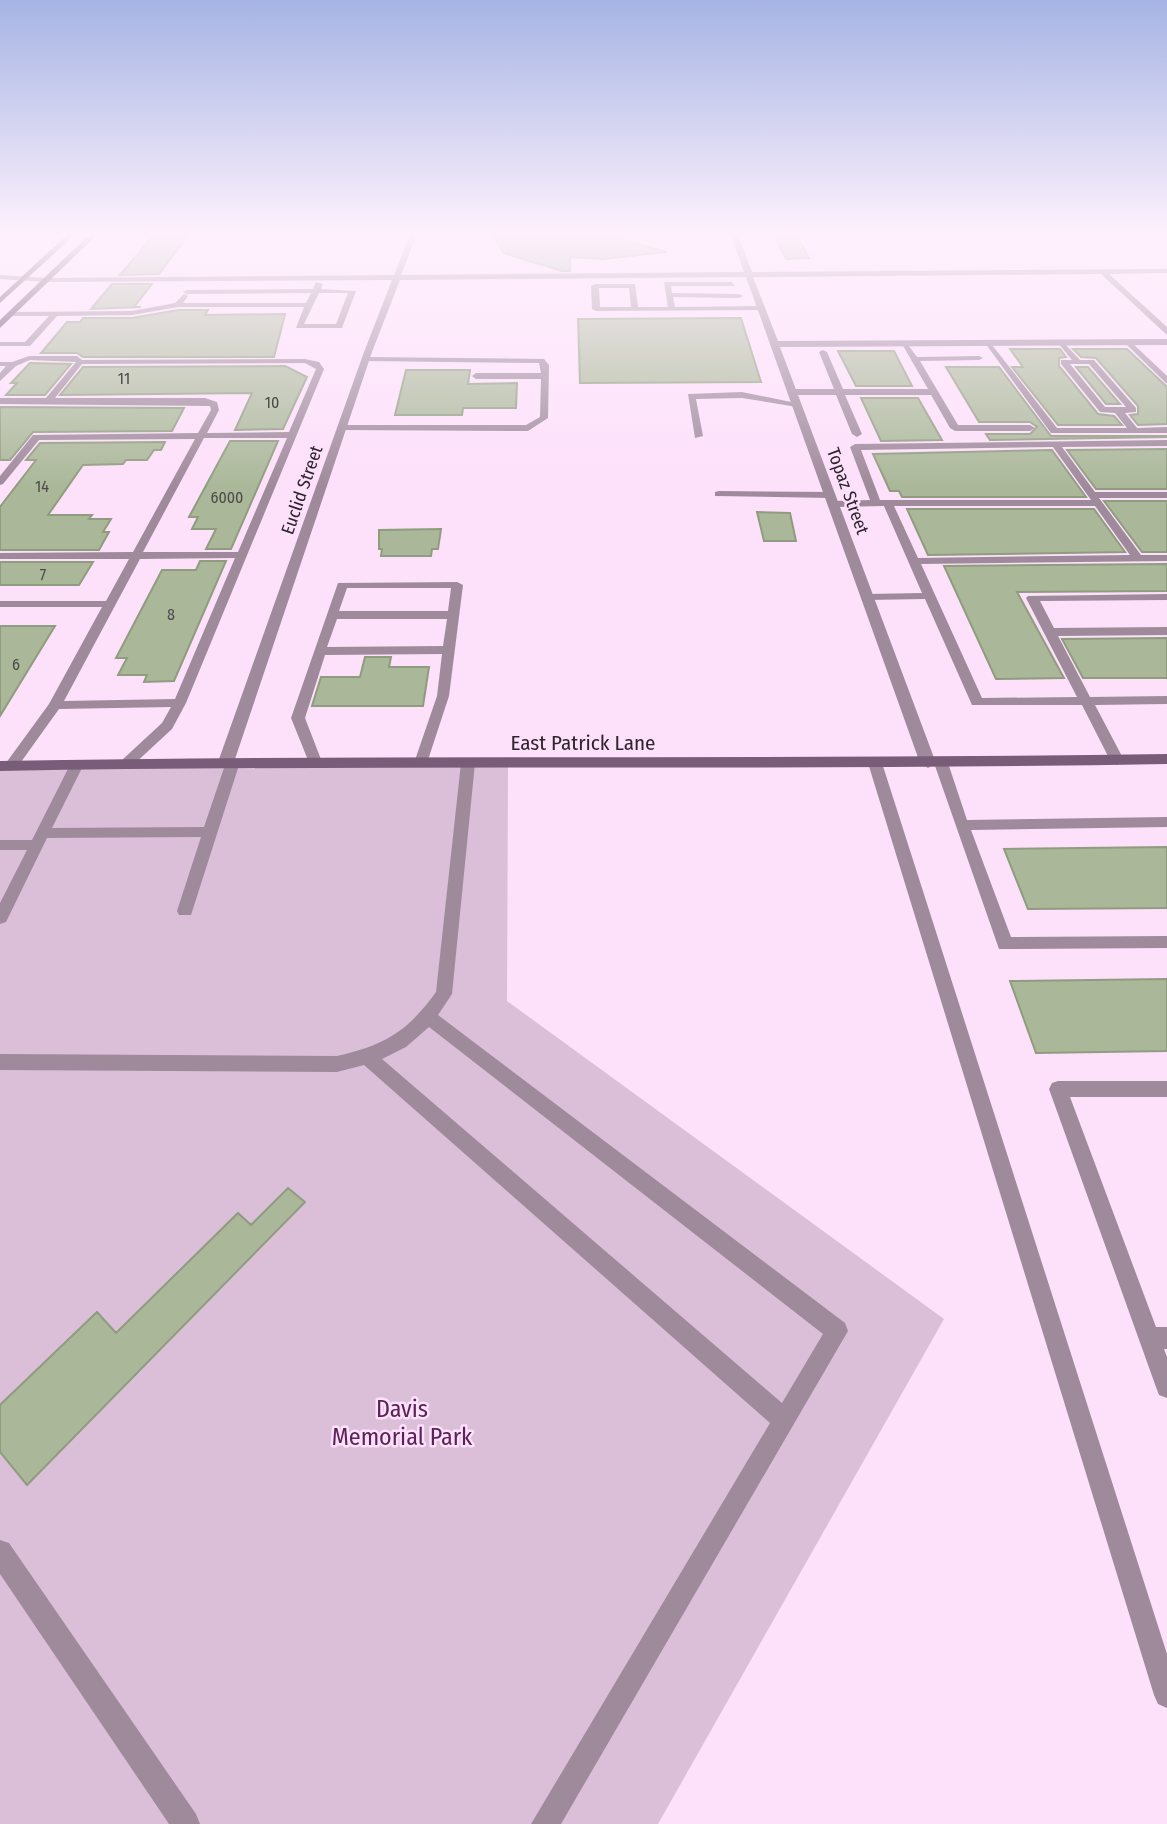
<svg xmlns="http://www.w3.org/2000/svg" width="1167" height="1824" font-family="'Fira Sans Condensed',sans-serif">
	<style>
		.green { fill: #dbbed8 }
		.building { fill: #aab899; stroke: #8f9c7f; stroke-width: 2 }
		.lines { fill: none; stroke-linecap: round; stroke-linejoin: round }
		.service { fill: #9f8a9c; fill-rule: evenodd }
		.minor { fill: #9f8a9c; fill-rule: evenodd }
		.secondary { fill: #795c77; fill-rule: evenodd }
		.primary { fill: #5f3c5c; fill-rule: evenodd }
		.labels { text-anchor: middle; stroke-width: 5; stroke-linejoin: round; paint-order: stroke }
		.far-number-label { font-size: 16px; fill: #4d4948 }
		.far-street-label { font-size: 18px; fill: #2e242d; stroke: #fde0fa }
		.street-label { font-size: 21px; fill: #2e242d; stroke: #fde0fa }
		.near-park-label { font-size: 24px; fill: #5a2257; stroke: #fde0fa }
	</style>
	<rect width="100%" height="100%" fill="#fde0fa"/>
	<path class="green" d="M 508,764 L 507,1001 L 944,1319 L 658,1824 L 0,1824 L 0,766 Z"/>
	<path class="building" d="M 491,232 L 598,232 L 666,252 L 603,259 L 570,257 L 570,271 L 562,271 L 504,253 Z
		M 773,232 L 795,232 L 809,258 L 786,259 Z
		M 153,236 L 188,236 L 159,274 L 120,275 Z
		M 112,284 L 152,284 L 134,307 L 141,307 L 91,309 Z
		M 178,310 L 208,310 L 205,315 L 285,314 L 274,357 L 83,357 L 77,353 L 41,353 L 67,322 L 80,322 L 83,318 L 132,318 Z
		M 741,318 L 761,382 L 580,383 L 578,319 Z
		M 1010,349 L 1060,349 L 1066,357 L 1059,358 L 1059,366 L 1098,414 L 1114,416 L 1122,425 L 1058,425 L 1012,367 L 1023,367 Z
		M 1073,349 L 1127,349 L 1167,387 L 1167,424 L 1138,425 L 1130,415 L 1138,414 L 1138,406 L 1096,358 L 1081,357 Z
		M 838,351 L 894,351 L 912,386 L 856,386 Z
		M 30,363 L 71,364 L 45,395 L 6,395 L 17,383 L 11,383 Z
		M 285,366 L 307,377 L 283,429 L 235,430 L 252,393 L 60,395 L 83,367 Z
		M 946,367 L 999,367 L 1051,436 L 1167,436 L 1167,437 L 990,440 L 986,434 L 1030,434 L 1037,427 L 1030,422 L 979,422 Z
		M 1076,367 L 1088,367 L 1120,404 L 1106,404 Z
		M 406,370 L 470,370 L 468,384 L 517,383 L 516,408 L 463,408 L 462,415 L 395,415 Z
		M 861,398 L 918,398 L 942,440 L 881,441 Z
		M 0,407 L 184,408 L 172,431 L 33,432 L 10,460 L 0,460 Z
		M 230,441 L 278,441 L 231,549 L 206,549 L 216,529 L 192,529 L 198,517 L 189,517 Z
		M 165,442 L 161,450 L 154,450 L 147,460 L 126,460 L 123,464 L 83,465 L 48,515 L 92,515 L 89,519 L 111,519 L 103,532 L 109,532 L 99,550 L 0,550 L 0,507 L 36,460 L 26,460 L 40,443 Z
		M 1167,449 L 1167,489 L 1096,489 L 1067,450 Z
		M 1052,450 L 1086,497 L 902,497 L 899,491 L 890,491 L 873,454 Z
		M 1104,501 L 1167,501 L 1167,552 L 1142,552 Z
		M 907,509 L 1094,509 L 1125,552 L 928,555 Z
		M 757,512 L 790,513 L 796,541 L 764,541 Z
		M 441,529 L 438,549 L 432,549 L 431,556 L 381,556 L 382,549 L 379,549 L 379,530 Z
		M 200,561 L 226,561 L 174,681 L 144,682 L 147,675 L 118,675 L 127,658 L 116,658 L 162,570 L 196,570 Z
		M 0,562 L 93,562 L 79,585 L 0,585 Z
		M 1167,564 L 1167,591 L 1017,592 L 1064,678 L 996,679 L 944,566 Z
		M 0,626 L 55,626 L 0,716 Z
		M 1167,638 L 1167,678 L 1083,678 L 1062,639 Z
		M 365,657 L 391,657 L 389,667 L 429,667 L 423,706 L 312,706 L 321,677 L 360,677 Z
		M 1167,847 L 1167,908 L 1028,909 L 1004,849 Z
		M 1167,979 L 1167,1051 L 1036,1053 L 1010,981 Z
		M 288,1188 L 305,1202 L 27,1485 L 0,1452 L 0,1405 L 97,1312 L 116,1333 L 238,1213 L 251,1225 Z"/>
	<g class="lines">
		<path class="service" d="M 428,232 L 447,232 L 413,237 L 410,235 Z
			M 316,282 L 323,284 L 321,289 L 356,291 L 342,328 L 296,328 L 304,307 L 178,307 L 132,315 L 57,316 L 30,346 L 0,346 L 0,342 L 25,342 L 49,316 L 9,316 L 12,312 L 132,311 L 175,303 L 184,294 L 188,296 L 183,303 L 306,303 L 311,293 L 187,294 L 183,292 L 187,290 L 313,289 ZM 319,293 L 348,293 L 336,324 L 304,324 Z
			M 664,282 L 732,282 L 735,286 L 671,286 L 672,293 L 739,294 L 743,296 L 739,298 L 673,297 L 675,307 L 762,306 L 766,308 L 762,310 L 596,311 L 592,309 L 591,286 L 595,284 L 635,284 L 638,307 L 668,307 ZM 599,288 L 629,288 L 631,307 L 600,307 Z
			M 1129,340 L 1167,376 L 1167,384 L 1126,344 Z
			M 989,341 L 1057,428 L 1127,428 L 1115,413 L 1100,412 L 1061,364 L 1061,360 L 1072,360 L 1058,343 L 1062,341 L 1080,360 L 1094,360 L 1136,408 L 1136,412 L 1125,413 L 1137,428 L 1167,427 L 1167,433 L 1051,433 L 985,343 ZM 1070,364 L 1089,364 L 1126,407 L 1105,407 Z
			M 906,342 L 917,357 L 979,356 L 983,358 L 979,360 L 920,361 L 958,425 L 1030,425 L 1035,428 L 1030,431 L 955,431 L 950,428 L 931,395 L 845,395 L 862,434 L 857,437 L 852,434 L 836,395 L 793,395 L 789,392 L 793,389 L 834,389 L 819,352 L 823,350 L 827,352 L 843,389 L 928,389 L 902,344 Z
			M 29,356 L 77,356 L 82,360 L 305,359 L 319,362 L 324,369 L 186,703 L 172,729 L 132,766 L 127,768 L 120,763 L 122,760 L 162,723 L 171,707 L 59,709 L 16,769 L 6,769 L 4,766 L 6,763 L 49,704 L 102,607 L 0,607 L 0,601 L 106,601 L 129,559 L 0,559 L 0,553 L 133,552 L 195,439 L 39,440 L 3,484 L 0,485 L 0,476 L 33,435 L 198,433 L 211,410 L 210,406 L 0,404 L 0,398 L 46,398 L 76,362 L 30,360 L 16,366 L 0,381 L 0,373 L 6,366 L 0,366 L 0,362 L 12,362 ZM 305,363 L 316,369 L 289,432 L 207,433 L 219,410 L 217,402 L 205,398 L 55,398 L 82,364 ZM 204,438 L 287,438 L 238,552 L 143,552 ZM 235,558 L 175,699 L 64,701 L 140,559 Z
			M 363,357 L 544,359 L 549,365 L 548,418 L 528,431 L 339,430 L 337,428 L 342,425 L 526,425 L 540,417 L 541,379 L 476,379 L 472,376 L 476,373 L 541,373 L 539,363 L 366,361 Z
			M 742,392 L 801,404 L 797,407 L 742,398 L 696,399 L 703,436 L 695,438 L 688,394 Z
			M 1167,440 L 1167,446 L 1062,447 L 1095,492 L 1167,492 L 1167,498 L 1099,498 L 1141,555 L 1167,555 L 1167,561 L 921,564 L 982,698 L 1077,697 L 1026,598 L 1028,596 L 1167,594 L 1167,600 L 1040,601 L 1054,628 L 1167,627 L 1167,635 L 1058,636 L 1090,697 L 1167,696 L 1167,704 L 1095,705 L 1124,760 L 1117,765 L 1110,760 L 1082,705 L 972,705 L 925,599 L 868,600 L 862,597 L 868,594 L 922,593 L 884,506 L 834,507 L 829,504 L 834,501 L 870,500 L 850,447 L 855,444 ZM 1053,447 L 1091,500 L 880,500 L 861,450 ZM 894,506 L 1095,506 L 1130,555 L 918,558 Z
			M 719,491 L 830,492 L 835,495 L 830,498 L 715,496 L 715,492 Z
			M 457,582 L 463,585 L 449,696 L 426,766 L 416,766 L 414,763 L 437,696 L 442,654 L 325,655 L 305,718 L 322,762 L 320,765 L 310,765 L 291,718 L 338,583 ZM 347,588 L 451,588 L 448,611 L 339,611 ZM 337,619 L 447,619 L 443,646 L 327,647 Z
			M 233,757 L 240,762 L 191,915 L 179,915 L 177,911 L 201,837 L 47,838 L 6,922 L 0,924 L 0,903 L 27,850 L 0,850 L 0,840 L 32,840 L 72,761 L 82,761 L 84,764 L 52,828 L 204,827 L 226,762 Z
			M 468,758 L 475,763 L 452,994 L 438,1015 L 845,1323 L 848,1331 L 561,1824 L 531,1824 L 770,1423 L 364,1065 L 337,1072 L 0,1070 L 0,1054 L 337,1056 C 385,1045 407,1032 436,992 L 461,763 ZM 429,1027 L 823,1334 L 782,1403 L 382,1059 L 406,1047 Z
			M 875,758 L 882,763 L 1167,1654 L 1167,1708 L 1158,1704 L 1154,1695 L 868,763 Z
			M 941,758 L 948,763 L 967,820 L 1167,817 L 1167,827 L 971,830 L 1011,937 L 1167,936 L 1167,948 L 999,949 L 934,763 Z
			M 1058,1081 L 1167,1081 L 1167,1097 L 1070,1097 L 1156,1327 L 1167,1327 L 1167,1349 L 1164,1349 L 1167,1357 L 1167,1398 L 1159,1395 L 1156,1387 L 1049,1089 L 1052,1083 Z
			M 0,1540 L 9,1543 L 196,1814 L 200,1824 L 169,1824 L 0,1574 Z"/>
		<path class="minor" d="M 411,232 L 418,232 L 401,275 L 744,272 L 730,232 L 737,232 L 752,272 L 1167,269 L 1167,273 L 1109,274 L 1167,327 L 1167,335 L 1101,274 L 753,277 L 778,341 L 1167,339 L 1167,345 L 780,347 L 936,763 L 928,768 L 920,763 L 746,277 L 400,280 L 372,352 L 234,762 L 226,767 L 221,766 L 218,762 L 364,352 L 392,280 L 46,282 L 0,279 L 0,275 L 46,278 L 394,275 Z"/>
		<path class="secondary" d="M 1167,754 L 1167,764 C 778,771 389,764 0,771 L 0,761 C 389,754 778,760 1167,754 Z"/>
		<path class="primary" d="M 70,232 L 78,232 L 0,303 L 0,297 Z
			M 92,232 L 100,232 L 0,328 L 0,320 Z"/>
	</g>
	<linearGradient id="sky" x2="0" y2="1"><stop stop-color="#a6b4e4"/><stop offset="0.48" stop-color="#fef1fd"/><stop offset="1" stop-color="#fef1fd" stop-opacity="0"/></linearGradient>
	<rect width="1167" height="487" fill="url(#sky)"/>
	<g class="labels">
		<g class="far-number-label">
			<text x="124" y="384">11</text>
			<text x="272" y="408">10</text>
			<text x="42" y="492">14</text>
			<text x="227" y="503">6000</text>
			<text x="43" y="580">7</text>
			<text x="171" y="620">8</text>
			<text x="16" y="670">6</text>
		</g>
		<g class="far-street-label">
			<text transform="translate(302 490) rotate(-71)" y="6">Euclid Street</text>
			<text transform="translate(848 491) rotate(70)" y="6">Topaz Street</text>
		</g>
		<g class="street-label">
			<text x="583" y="750">East Patrick Lane</text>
		</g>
		<g class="near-park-label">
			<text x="402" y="1417">Davis<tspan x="402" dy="28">Memorial Park</tspan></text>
		</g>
	</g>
</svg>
